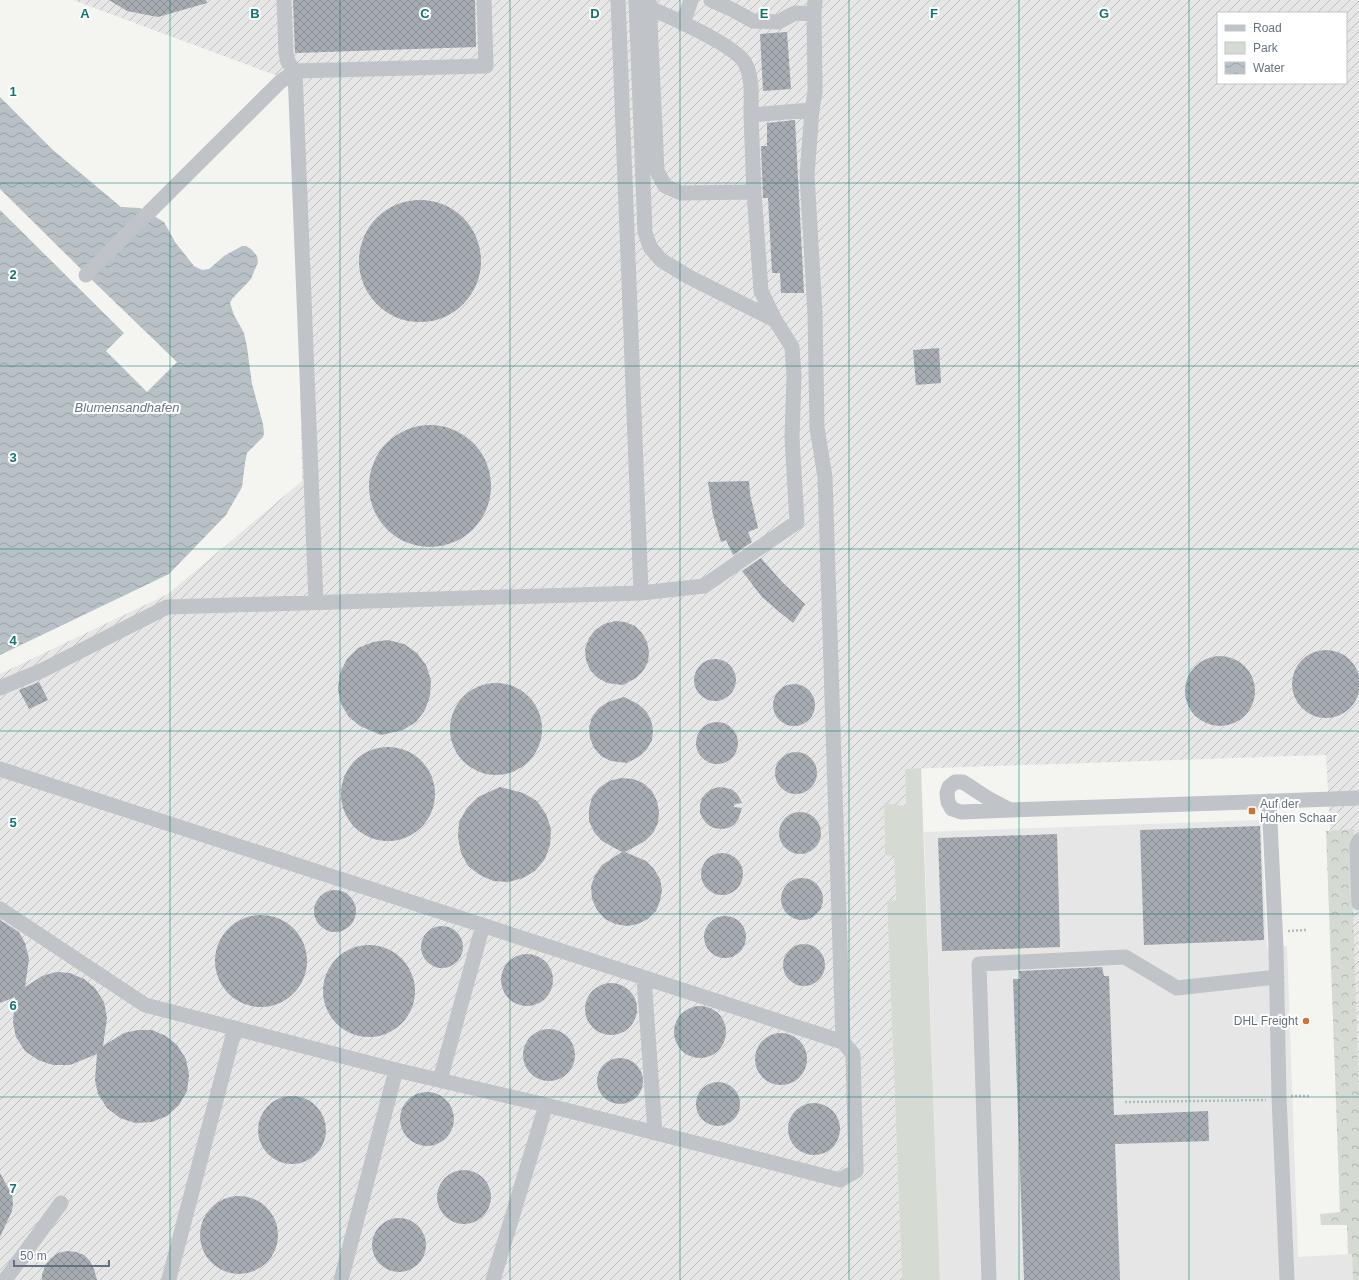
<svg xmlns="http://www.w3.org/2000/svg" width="1359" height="1280" font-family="Arial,sans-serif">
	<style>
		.built { fill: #e5e6e5 }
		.industrial { fill: url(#industrial-furrows); fill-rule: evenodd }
		.green { fill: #d5dbd3 }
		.forest { fill: url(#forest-crowns) }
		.water { fill: url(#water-waves) }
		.pier { fill: #f4f5f1 }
		.building { fill: url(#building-cross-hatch) }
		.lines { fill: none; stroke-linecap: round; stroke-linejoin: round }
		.path { stroke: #b8babd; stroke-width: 2.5; stroke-dasharray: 2 2; stroke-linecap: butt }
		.minor { stroke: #c0c3c7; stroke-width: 15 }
		.grid { fill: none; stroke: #0f766e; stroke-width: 1; stroke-opacity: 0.55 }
		.poi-dot { fill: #d37033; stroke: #fff; stroke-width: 1.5 }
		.labels { text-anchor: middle; stroke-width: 4; stroke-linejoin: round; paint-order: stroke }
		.poi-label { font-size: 12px; fill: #667180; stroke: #fff; text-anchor: start }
		.water-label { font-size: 13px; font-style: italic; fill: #677884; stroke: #fff }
		.grid-label { font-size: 13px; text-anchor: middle; font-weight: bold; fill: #0f766e; stroke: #fff; stroke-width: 4; stroke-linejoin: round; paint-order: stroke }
	</style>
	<defs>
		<pattern id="industrial-furrows" width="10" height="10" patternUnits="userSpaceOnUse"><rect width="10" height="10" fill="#e5e6e5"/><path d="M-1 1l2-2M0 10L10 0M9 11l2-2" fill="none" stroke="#bdbfbf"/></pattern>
		<pattern id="forest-crowns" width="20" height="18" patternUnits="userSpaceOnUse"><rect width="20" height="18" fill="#d5dbd3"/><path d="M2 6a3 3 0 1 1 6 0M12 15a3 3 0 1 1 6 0" fill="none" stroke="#b1b6b0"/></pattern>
		<pattern id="water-waves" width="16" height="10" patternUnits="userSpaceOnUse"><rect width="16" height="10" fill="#b8c1c6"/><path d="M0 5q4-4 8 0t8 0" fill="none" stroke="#99a1a6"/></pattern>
		<pattern id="building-cross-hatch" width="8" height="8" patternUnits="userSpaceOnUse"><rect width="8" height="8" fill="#a7acb3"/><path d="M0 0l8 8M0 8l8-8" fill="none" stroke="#8c9097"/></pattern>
	</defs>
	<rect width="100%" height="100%" fill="#f4f5f1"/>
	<path class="built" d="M 1261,820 L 1267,947 L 1287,946 L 1298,1257 L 1352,1254 L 1353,1280 L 940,1280 L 924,832 Z"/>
	<path class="industrial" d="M 73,0 L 1359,0 L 1359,1181 L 1347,1136 L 1326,755 L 905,769 L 906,806 L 884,804 L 885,855 L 894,855 L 896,901 L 887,901 L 902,1280 L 0,1280 L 0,674 L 168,594 L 302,481 L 294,82 ZM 1218,13 L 1346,13 L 1346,83 L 1218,83 Z"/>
	<path class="green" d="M 921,768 L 940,1280 L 902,1280 L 887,901 L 896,900 L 894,856 L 885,855 L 884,803 L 906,806 L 905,769 Z"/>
	<path class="forest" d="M 1355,829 L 1351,848 L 1359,1102 L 1359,1280 L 1353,1280 L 1352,1254 L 1348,1254 L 1347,1225 L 1321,1225 L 1320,1214 L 1340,1212 L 1326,831 Z"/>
	<path class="water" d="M 0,97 L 53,150 L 121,207 L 140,208 L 164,222 L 175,242 L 194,266 L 202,270 L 209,269 L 224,256 L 242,246 L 246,246 L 251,249 L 257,256 L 258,262 L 251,279 L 232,299 L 230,303 L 234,315 L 244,333 L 247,347 L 252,384 L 263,424 L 264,433 L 263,437 L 247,453 L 245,463 L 242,487 L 226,515 L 169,574 L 0,655 Z"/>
	<path class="pier" d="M 0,189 L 90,278 L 177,362 L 147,392 L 106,351 L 124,333 L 0,210 Z"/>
	<path class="building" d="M 109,0 L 206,0 L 207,3 L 158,17 L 127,11 Z
		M 293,0 L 475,0 L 476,47 L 295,53 Z
		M 787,32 L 791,89 L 763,91 L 760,34 Z
		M 795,120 L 804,293 L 781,293 L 780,273 L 772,273 L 768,198 L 763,198 L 761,146 L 767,146 L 767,123 Z
		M359 261a61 61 0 1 1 122 0a61 61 0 1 1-122 0Z
		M 939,348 L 941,383 L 916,385 L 913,350 Z
		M369 486a61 61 0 1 1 122 0a61 61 0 1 1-122 0Z
		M 749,481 L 750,494 L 758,528 L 748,532 L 752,542 L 733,555 L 726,540 L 721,542 L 713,515 L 708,482 Z
		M 761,558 L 782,582 L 805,604 L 793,623 L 777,610 L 762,597 L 742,571 Z
		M 615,621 L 625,622 L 635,626 L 642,633 L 647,642 L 649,652 L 648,662 L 643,671 L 636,678 L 623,685 L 607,683 L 598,678 L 590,670 L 586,660 L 585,649 L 589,638 L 595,630 L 604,624 Z
		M 388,640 L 404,644 L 417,653 L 426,665 L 431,680 L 430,696 L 425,710 L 416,722 L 403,730 L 381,735 L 360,726 L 349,717 L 341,704 L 338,689 L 340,673 L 347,659 L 358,648 L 373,642 Z
		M1292 684a34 34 0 1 1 68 0a34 34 0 1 1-68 0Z
		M1185 691a35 35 0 1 1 70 0a35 35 0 1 1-70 0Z
		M694 680a21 21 0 1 1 42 0a21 21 0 1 1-42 0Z
		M 39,682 L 48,700 L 29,709 L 19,690 Z
		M450 729a46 46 0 1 1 92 0a46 46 0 1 1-92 0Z
		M773 705a21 21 0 1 1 42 0a21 21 0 1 1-42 0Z
		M 624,697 L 638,704 L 646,711 L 651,720 L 653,730 L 652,740 L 647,749 L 640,756 L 627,763 L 611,761 L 601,756 L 594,748 L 590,738 L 589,727 L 592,717 L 599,708 L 608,702 Z
		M696 743a21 21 0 1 1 42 0a21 21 0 1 1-42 0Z
		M341 794a47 47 0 1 1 94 0a47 47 0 1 1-94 0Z
		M775 773a21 21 0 1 1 42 0a21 21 0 1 1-42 0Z
		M 621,778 L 633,779 L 643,783 L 652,791 L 657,801 L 659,812 L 658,823 L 653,833 L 645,841 L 625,852 L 646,861 L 654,869 L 660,879 L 662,890 L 660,901 L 656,911 L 648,919 L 638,924 L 627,926 L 615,924 L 605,919 L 597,910 L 592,899 L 591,886 L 595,875 L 602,865 L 622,852 L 602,841 L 594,832 L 589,821 L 589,809 L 592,797 L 599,788 L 609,781 Z
		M 500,787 L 523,793 L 537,801 L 546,814 L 551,829 L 550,845 L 545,859 L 535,871 L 523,878 L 508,882 L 493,881 L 480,875 L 468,866 L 461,853 L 458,837 L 459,822 L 467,808 L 478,797 Z
		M 719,787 L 726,788 L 733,790 L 738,795 L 742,803 L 734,804 L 734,807 L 742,808 L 738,820 L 734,825 L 728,828 L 721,829 L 714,828 L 708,825 L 703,819 L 700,813 L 700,805 L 702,798 L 706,793 L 712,789 Z
		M779 833a21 21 0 1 1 42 0a21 21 0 1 1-42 0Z
		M 1260,826 L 1264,940 L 1144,945 L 1140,830 Z
		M 1057,834 L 1060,947 L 942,951 L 938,838 Z
		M701 874a21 21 0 1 1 42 0a21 21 0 1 1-42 0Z
		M781 899a21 21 0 1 1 42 0a21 21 0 1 1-42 0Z
		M314 911a21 21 0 1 1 42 0a21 21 0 1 1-42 0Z
		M215 961a46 46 0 1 1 92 0a46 46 0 1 1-92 0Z
		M704 937a21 21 0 1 1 42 0a21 21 0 1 1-42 0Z
		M 0,920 L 19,932 L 25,943 L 29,959 L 25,987 L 42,976 L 56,972 L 70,973 L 84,979 L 95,988 L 104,1002 L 107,1018 L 103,1046 L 124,1033 L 138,1030 L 152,1030 L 166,1036 L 177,1045 L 186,1059 L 189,1075 L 187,1091 L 179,1105 L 167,1116 L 152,1122 L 135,1123 L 120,1118 L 107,1108 L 98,1094 L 95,1080 L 97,1054 L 70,1065 L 53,1065 L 38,1060 L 25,1051 L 16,1037 L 13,1023 L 15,997 L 0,1003 Z
		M421 947a21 21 0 1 1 42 0a21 21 0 1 1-42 0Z
		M783 965a21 21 0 1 1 42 0a21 21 0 1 1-42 0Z
		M323 991a46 46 0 1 1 92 0a46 46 0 1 1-92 0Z
		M501 980a26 26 0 1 1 52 0a26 26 0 1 1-52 0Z
		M 1102,967 L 1104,976 L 1109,976 L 1114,1115 L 1208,1111 L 1209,1141 L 1115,1144 L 1120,1280 L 1024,1280 L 1013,979 L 1020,979 L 1019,971 Z
		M585 1009a26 26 0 1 1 52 0a26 26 0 1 1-52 0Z
		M674 1032a26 26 0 1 1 52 0a26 26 0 1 1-52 0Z
		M523 1055a26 26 0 1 1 52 0a26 26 0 1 1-52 0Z
		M755 1059a26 26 0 1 1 52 0a26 26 0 1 1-52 0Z
		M597 1081a23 23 0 1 1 46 0a23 23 0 1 1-46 0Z
		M696 1104a22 22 0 1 1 44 0a22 22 0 1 1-44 0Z
		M400 1119a27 27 0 1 1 54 0a27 27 0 1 1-54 0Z
		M258 1130a34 34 0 1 1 68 0a34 34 0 1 1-68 0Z
		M788 1129a26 26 0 1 1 52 0a26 26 0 1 1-52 0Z
		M437 1197a27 27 0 1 1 54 0a27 27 0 1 1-54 0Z
		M 0,1173 L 12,1195 L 13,1203 L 12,1211 L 0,1237 Z
		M200 1235a39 39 0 1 1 78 0a39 39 0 1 1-78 0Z
		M372 1245a27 27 0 1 1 54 0a27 27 0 1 1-54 0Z
		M 67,1251 L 76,1252 L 84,1255 L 90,1261 L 94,1269 L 97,1280 L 42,1280 L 42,1275 L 45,1266 L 50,1259 L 58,1253 Z"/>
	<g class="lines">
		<path class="path" d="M 1288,931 L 1306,930
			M 1291,1096 L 1310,1096
			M 1125,1102 L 1266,1100"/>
		<path class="minor" d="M 618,0 L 641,593 L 704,586 L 797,522 L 792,438 L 794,376 L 792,347 L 775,320 L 689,277 L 661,260 L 650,247 L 645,232 L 636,0
			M 649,0 L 657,171 L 665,186 L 681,193 L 754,192 L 751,115 L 812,110
			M 711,0 L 733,10 L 753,21 L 778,22 L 795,13 L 814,14
			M 649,8 C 669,16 736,46 745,63 C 753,78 751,98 751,115
			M 683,24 L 691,0
			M 754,192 L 761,291 L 775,320
			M 86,275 L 280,82 L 295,71 L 288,62 L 286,53 L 284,0
			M 316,602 L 295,71 L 486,66 L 484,0
			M 0,688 L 43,670 L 167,607 L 641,593
			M 0,769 L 843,1042
			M 1269,801 L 1276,947 L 1279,1097 L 1287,1280
			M 1010,810 L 989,799 L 963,782 L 955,782 L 949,787 L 947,793 L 948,802 L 952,809 L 961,812 L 1010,810 L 1249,802 L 1359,798
			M 1359,841 L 1357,846 L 1359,903
			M 0,909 L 145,1005 L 396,1070 L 546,1105 L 840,1180 L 856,1171 L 853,1054 L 843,1042 L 825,477 L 817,428 L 815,313 L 807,175 L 812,110 L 815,92 L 814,12 L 815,0
			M 644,978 L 655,1133
			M 440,1080 L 483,925
			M 169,1279 L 235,1028
			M 5,1280 L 61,1203
			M 341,1280 L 396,1070
			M 493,1280 L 546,1105
			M 989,1280 L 979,964 L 1125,957 L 1177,988 L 1277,977"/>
	</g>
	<path class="grid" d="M 170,0 L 170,1280M 340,0 L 340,1280M 510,0 L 510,1280M 680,0 L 680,1280M 849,0 L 849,1280M 1019,0 L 1019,1280M 1189,0 L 1189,1280M 0,183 L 1359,183M 0,366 L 1359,366M 0,549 L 1359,549M 0,731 L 1359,731M 0,914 L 1359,914M 0,1097 L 1359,1097"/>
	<g class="poi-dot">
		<rect x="1248" y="807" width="8" height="8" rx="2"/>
		<circle cx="1306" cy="1021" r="4"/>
	</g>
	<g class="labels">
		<g class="poi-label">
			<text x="1260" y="808">Auf der<tspan x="1260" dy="14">Hohen Schaar</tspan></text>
			<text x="1298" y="1025" text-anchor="end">DHL Freight</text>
		</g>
		<g class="water-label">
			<text x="127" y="412">Blumensandhafen</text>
		</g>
	</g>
	<g class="grid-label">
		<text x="85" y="18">A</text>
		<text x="255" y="18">B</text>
		<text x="425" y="18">C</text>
		<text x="595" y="18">D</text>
		<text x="764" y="18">E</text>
		<text x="934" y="18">F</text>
		<text x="1104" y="18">G</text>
		<text x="13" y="96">1</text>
		<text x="13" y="279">2</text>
		<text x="13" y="462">3</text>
		<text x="13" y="645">4</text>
		<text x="13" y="827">5</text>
		<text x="13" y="1010">6</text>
		<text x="13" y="1193">7</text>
	</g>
	<rect x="1217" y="12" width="130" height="72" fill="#ffffff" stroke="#c2c6cc"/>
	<rect x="1225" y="25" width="20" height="6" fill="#c0c3c7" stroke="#c2c6cc"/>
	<text x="1253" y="32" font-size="12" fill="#667180">Road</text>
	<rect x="1225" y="42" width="20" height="12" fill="#d5dbd3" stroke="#c2c6cc"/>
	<text x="1253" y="52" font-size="12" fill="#667180">Park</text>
	<rect x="1225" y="62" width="20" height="12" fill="url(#water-waves)" stroke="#c2c6cc"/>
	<text x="1253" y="72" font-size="12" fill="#667180">Water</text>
	<path d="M14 1260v6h95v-6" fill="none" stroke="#667180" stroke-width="2"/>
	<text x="20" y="1260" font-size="12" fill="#667180" stroke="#ffffff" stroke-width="3" paint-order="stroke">50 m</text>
</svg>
